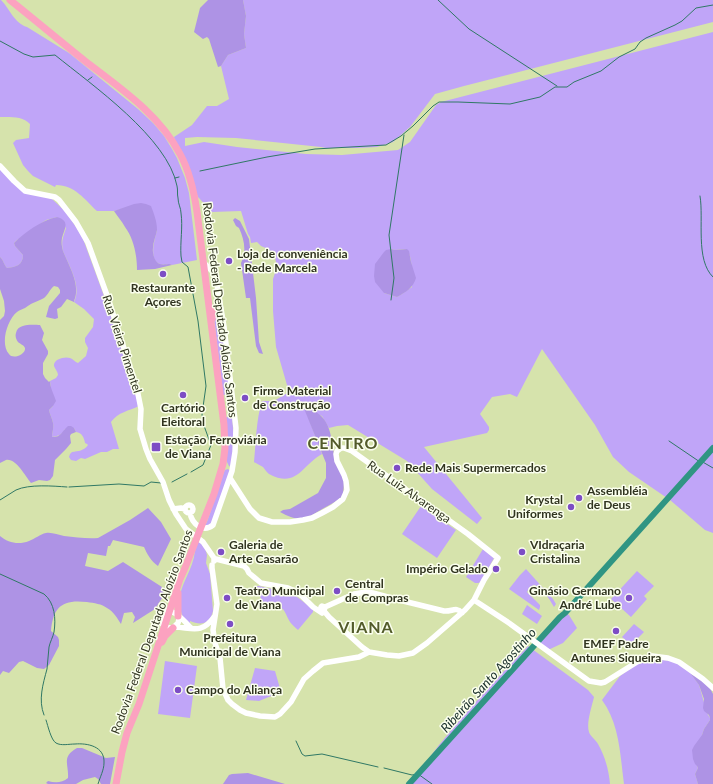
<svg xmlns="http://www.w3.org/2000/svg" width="713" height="784" font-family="Lato,sans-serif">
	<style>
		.green { fill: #c0a5f8; fill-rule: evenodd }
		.forest { fill: #ae93e5 }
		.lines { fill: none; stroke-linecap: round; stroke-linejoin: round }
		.stream { stroke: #307865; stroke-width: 1 }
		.river { stroke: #309583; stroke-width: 6 }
		.secondary { stroke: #fff; stroke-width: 5.5 }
		.highway { stroke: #fca2c0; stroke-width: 7 }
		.poi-dot { fill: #7d4dc5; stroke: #fbffee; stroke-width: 1.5 }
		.labels { text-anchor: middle; stroke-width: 3; stroke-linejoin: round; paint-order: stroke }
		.poi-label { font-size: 12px; font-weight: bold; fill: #30341f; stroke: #fbffee; text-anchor: start }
		.street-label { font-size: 12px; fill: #30341f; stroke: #fbffee }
		.water-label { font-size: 13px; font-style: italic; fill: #182e29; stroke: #fbffee }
		.district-label { font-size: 16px; font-weight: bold; letter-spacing: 1px; fill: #525b2a; stroke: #fbffee }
	</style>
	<rect width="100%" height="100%" fill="#d6e3ac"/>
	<path class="green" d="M 0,0 L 1,0 C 10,9 14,23 27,27 L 69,53 L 138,109 L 153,123 L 164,136 L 172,149 L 177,158 L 185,178 L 189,193 L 197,260 L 172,265 L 170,264 C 166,264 163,265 160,264 C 148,260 155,239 157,230 L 128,207 L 114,211 L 97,211 C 85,200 75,185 56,185 L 55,187 L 33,176 L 28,171 L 23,165 L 13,143 L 16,140 L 29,138 L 30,124 C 23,116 10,117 0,117 Z
		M 243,0 L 713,0 L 713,22 L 464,86 L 435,94 L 410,127 L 393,142 L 377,147 L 357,148 L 326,148 L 321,147 L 236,138 L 197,137 L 185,138 L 185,146 L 204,142 L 237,147 L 306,154 L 342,155 L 398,150 L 410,142 L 436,105 L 441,102 L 713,32 L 713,533 L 705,530 L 670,500 L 629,472 L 613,457 L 595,425 L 542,349 L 517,397 L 510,394 L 492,397 L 480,414 L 489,427 L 489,430 L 487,433 L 424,447 L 482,518 L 477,524 L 432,489 L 407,461 L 348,425 L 337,426 L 329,428 L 322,416 L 305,409 L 322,454 C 302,465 297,489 269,474 C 266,472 265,469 263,467 C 260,465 257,464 254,462 C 256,442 256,420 262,401 L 274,401 L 289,392 L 276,347 L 273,311 L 273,279 L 277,267 L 274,253 L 268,249 L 261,246 L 257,242 L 251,243 L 250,237 L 248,234 L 241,211 L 212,212 L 198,197 L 174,137 L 192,125 L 207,106 L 217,106 L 229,99 L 221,66 L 228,55 L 246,48 L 244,34 L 246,16 ZM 391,249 L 395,250 L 406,249 C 413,255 412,277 412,287 L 402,294 L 397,297 L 384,293 Z
		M 0,168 L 25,192 L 52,199 L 66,212 L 82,236 L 108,307 L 139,406 C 129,411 118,412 111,422 L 119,449 L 113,449 L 107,452 L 101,452 L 85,459 L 81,458 L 76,461 L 71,460 L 69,457 L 70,454 L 72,452 C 78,451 84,451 88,445 L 87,444 L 85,443 C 84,437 82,433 76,432 L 74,428 L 65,429 C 62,435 58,436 52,437 C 52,432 54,428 53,423 C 52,418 50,415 49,410 L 53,406 L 50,381 L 56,378 L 58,375 C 58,372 55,369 54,366 C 53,359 65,356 70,358 C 73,359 75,362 78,363 L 86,356 L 88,348 L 85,342 L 85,338 L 93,327 L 94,319 L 84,309 L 74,302 C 82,286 69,266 63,251 C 61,241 63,238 66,228 L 57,217 L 46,220 L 17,240 L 14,243 L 15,246 L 23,255 C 23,265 16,267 7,268 C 4,265 3,259 0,257 Z
		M 219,316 L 224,333 L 230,394 L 223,395 L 214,317 Z
		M 232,415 L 234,441 L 231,467 L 229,466 L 227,462 L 227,446 L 225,418 Z
		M 228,469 L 230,471 L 213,524 L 204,527 L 207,522 L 224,472 L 225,470 Z
		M 421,506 L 456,530 L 437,558 L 402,534 Z
		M 198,539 L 205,548 L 207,555 L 206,563 L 210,574 L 213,611 C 210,624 201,626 190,621 L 190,623 L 192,625 C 181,621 179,607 180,596 C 181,587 189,573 192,564 C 195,556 195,547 198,539 Z
		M 483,549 L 494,558 L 482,580 L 479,583 L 475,583 L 466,577 Z
		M 526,569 L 553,599 L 556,604 L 554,607 C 549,598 543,589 534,585 L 530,587 L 527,592 L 540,605 L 540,607 L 539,610 L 509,589 L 520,575 Z
		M 637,571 L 654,586 L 644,596 L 647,599 L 631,617 L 611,599 Z
		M 257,586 L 259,586 L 293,594 L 313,609 L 313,612 L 298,630 C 295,627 292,625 290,622 C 285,614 286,608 275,605 L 269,609 L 265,608 L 256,587 Z
		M 527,605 L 542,616 L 537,624 L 522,614 Z
		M 565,612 L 569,615 L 577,628 L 563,643 L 548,650 L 537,642 L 560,617 Z
		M 634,624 L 644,632 L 631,645 L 622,637 Z
		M 528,646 L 588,690 L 594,697 C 592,706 586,723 589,732 C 590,736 596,740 598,744 C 605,756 609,771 610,784 L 408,784 C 419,772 429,758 439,745 C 467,711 497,678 528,646 Z
		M 652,659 L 673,661 L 691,672 L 692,675 L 699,685 L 707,713 L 710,718 L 710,720 L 704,729 L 702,735 L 697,766 L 698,768 L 695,774 L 698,784 L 624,784 C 620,755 620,725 602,700 L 620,676 L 642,660 Z
		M 165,661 L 197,666 L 190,718 L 158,714 Z
		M 255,668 L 275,671 L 281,692 L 259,701 L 246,700 Z"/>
	<path class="forest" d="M 208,0 L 243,0 L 246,16 L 244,34 L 246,48 L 228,55 L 221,66 L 218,67 L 209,39 L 207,37 L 203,39 L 194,32 L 200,8 Z
		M 141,203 L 146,204 L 151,206 C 154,214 157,221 157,230 C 156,236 153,242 153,248 C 152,253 155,263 160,264 C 163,265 167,264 170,264 L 172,265 L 155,269 L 137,270 C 137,256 134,239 125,227 C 122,221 117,216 114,211 L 134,204 Z
		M 57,217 C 71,221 64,229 62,238 C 61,243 62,247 63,251 C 69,266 81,285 74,301 L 74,302 L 67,299 L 61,307 L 57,309 L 58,318 L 55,319 L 46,317 L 49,306 L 60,293 L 60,290 L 58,287 L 54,286 C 50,289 48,295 44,298 C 41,300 37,301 33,303 C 30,304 28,306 25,308 C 23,309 19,310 17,312 C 7,320 0,344 9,354 C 13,360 26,354 25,348 C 24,345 20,344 18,342 C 16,339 15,336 16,333 C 18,323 33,325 40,325 L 44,333 L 42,340 L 48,351 L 48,354 L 43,363 L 43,374 L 45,378 L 49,382 L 50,381 C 50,388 54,394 56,401 L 53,406 L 49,410 C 50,415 52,418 53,423 C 54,428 52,432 52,437 C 62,437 61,432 68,426 L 71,426 L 74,428 L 76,432 L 71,434 L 70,436 L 71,443 L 66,449 L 55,460 L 53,476 L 50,480 L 47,481 L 39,480 L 31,483 C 25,476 16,458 6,460 C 4,461 2,462 0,463 L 0,320 L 4,316 L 5,311 L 4,301 L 0,289 L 0,257 C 3,259 4,265 7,268 C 16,267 23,265 23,255 L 15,246 L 14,243 C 25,232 42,220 57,217 Z
		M 235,218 L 240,221 L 249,239 L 256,298 L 259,342 L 263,354 L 259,353 L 256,346 L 250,298 L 246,298 L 241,263 C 247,251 244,239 239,228 L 236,226 L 233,220 Z
		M 391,249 L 395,250 L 407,249 L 409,251 L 411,262 L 416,278 C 413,288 406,292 397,297 L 384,293 L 375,282 L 374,276 L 375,264 L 384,252 L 386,250 Z
		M 307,407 C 333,418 330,436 335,459 C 337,466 341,471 343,477 C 345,482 343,490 343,496 C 337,501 331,504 324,508 C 306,519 300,523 280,512 L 283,510 L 290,509 L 318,493 L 326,478 L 326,463 L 305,411 L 305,409 Z
		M 148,508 L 161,522 L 171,539 L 158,566 C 151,561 147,554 144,547 L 113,540 L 110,546 L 108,546 L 106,556 L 88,553 L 85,566 L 108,571 L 123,562 L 162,587 L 164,595 L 155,609 L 133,623 L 135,617 L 132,612 L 124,613 L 121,624 C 117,618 114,612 107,608 C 102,604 94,603 87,602 C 62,599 53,607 51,631 L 58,637 L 59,640 L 59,646 L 49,665 L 44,669 L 37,668 L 23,661 L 19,662 L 9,673 L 3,671 L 0,675 L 0,536 C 8,543 19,545 29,541 C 35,539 40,534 46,533 C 52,532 58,535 64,536 C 75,537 87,539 98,538 L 130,520 Z
		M 691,674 C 700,678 709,684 713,694 L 713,784 L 698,784 L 695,774 L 698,768 L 697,766 L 695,764 L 693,759 L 692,750 L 694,746 L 702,735 L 704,729 L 710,720 L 710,718 L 709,715 L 704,711 L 703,708 L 704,699 L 699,685 Z
		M 77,748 L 82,748 L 106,758 L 115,757 L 110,784 L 101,784 L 98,779 L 95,777 L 83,780 L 76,784 L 48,784 L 46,783 L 48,781 C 55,783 62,783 68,778 C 69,764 61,757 77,748 Z
		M 248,773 L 285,784 L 223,784 L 229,775 L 232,774 Z"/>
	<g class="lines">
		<path class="stream" d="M 438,0 L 469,29 L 557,86
			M 0,41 L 24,54 L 33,57 L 55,55 C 92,85 168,138 177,186 C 178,190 177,194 178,198 C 178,204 181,208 181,213 C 183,227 180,242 181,256 L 182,262 L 188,267 L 198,321 L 206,386 L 202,414 L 203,423 L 211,445 L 203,465 L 191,472
			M 88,80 L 92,77
			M 200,171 L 267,157 L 315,149 L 386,145 L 401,136 L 413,126 L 433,106 L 439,102 L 458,102 L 510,104 L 540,97 L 555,87 L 567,87 L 574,82 L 601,71 L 619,57 L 635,49 L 640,42 L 646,38 L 675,25 L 682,21 L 696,8 L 713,5
			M 175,178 L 179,177
			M 700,196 C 704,219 695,260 713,277
			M 391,300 L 394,278 L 389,235 L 404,135
			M 669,441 L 700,462
			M 701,461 L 713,468
			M 172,482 L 187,474
			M 69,487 L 119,484 L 144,486 L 151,482 L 161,483
			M 0,500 C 5,497 11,493 16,490 C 29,484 53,486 67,487
			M 0,574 L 44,594 C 55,603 56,619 54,632 C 53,637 50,642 49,647 C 48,654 48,662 47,669 C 43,684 38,700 44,715
			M 46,720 C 48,726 51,740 56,743 C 61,746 69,744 75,744 C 87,743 105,746 104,763 C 104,770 100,777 98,784
			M 296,741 L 302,754 L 305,756 L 322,754 L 378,767
			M 384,768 L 412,775 L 418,774 L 432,784"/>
		<path class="river" d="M 409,784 L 560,617 L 565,613 L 713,448"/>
		<path class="secondary" d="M 0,166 L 14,181 L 25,191 L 55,197 L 59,200 L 76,222 L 88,243 L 108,298 L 137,389 L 141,409 L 140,429 L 146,449 L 150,459 L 163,482 L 169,500 L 176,514 L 186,529 L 203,542 L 214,558 L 214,561
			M 230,478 L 250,509 L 259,518 L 272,522 L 290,522 L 303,520 L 312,518 L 322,513 L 333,507 L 343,499 L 347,490 L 346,481 L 344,475 L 337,461 L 336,454 L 337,451 L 341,448 L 344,448 L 352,451 L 468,534 L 498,558 L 484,580 L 474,600 L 465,610 L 427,643 L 413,653 L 399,656 L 387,655 L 369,652 L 362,647 L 329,617 L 324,611 L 321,610 L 321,607 L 322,606 L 325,607 L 324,611
			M185 509a4 4 0 1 1 8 0a4 4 0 1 1-8 0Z
			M 173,509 L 181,508 L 185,509
			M 190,513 C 192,524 203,533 213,525 L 232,471 L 235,452 L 236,428 L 224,327 L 217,285 L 216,280 L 212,271 L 203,262
			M 214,561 L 216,559 L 244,566 L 247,569 L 249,573 L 261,583 L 288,588 L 295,591 L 302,596 L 313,607 L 322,613
			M 212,565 L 212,568 L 217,604 L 213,630 L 215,643 L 220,658 L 223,689 L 228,700 L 232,704 L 240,710 L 246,713 L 260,716 L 275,717 L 280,714 L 291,702 L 304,679 L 313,671 L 323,663 L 359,657 L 369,652
			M 474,600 L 509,623 L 589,681 L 601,683 L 605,682 L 637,662 L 652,656 L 668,658 L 679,662 L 703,679 L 713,688
			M 325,607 L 354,594 L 366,592 L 373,593 L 395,599 L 444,611 C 452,612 456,606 462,613
			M 178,616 L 179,619 L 178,623 L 173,628 C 168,628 163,627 161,622 L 165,611 C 175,609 185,622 191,628
			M 175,627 C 193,628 202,634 214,617"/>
		<path class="highway" d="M 10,0 C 35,20 60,41 85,61 C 120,88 159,114 180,154 C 190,172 194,191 197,212 L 224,425 L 225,448 L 223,464 L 214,494 L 185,568 L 180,579 L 139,704 L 127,733 L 122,752 L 116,784
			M 212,319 L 214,312 L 217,307
			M 178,616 L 178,593
			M 162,642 L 165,636 L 173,628"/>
	</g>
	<g class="poi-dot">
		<circle cx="229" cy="261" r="4"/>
		<circle cx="163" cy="274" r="4"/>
		<circle cx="183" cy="395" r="4"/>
		<circle cx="245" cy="398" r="4"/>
		<rect x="151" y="442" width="10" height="10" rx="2"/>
		<circle cx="397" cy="468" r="4"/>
		<circle cx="579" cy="498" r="4"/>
		<circle cx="571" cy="507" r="4"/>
		<circle cx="221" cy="552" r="4"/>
		<circle cx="522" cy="552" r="4"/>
		<circle cx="496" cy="569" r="4"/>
		<circle cx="337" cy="591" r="4"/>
		<circle cx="227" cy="598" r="4"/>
		<circle cx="629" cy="598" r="4"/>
		<circle cx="230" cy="624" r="4"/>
		<circle cx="616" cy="631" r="4"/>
		<circle cx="178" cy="690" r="4"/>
	</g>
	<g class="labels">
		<g class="poi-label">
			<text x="237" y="258">Loja de conveniência<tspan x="237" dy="14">- Rede Marcela</tspan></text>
			<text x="163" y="292" text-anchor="middle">Restaurante<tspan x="163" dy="14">Açores</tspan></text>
			<text x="253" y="395">Firme Material<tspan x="253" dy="14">de Construção</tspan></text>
			<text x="183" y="412" text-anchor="middle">Cartório<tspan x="183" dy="14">Eleitoral</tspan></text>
			<text x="165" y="444">Estação Ferroviária<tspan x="165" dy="14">de Viana</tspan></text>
			<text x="405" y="472">Rede Mais Supermercados</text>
			<text x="587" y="495">Assembléia<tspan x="587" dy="14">de Deus</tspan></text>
			<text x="563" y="504" text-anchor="end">Krystal<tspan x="563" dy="14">Uniformes</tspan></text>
			<text x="229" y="549">Galeria de<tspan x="229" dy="14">Arte Casarão</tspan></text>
			<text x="530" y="549">VIdraçaria<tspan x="530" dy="14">Cristalina</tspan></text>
			<text x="488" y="573" text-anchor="end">Império Gelado</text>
			<text x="345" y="588">Central<tspan x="345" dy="14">de Compras</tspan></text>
			<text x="235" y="595">Teatro Municipal<tspan x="235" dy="14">de Viana</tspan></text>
			<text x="621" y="595" text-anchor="end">Ginásio Germano<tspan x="621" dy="14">André Lube</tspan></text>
			<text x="230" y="642" text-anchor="middle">Prefeitura<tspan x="230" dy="14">Municipal de Viana</tspan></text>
			<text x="616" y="648" text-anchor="middle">EMEF Padre<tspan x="616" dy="14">Antunes Siqueira</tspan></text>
			<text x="186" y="694">Campo do Aliança</text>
		</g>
		<g class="street-label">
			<text transform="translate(220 310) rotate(83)" y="4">Rodovia Federal Deputado Aloízio Santos</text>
			<text transform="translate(122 344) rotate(72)" y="4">Rua Vieira Pimentel</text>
			<text transform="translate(409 492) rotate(35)" y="4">Rua Luiz Alvarenga</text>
			<text transform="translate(152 632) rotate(-70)" y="4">Rodovia Federal Deputado Aloízio Santos</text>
		</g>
		<g class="water-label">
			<text transform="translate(488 680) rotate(-48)" y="5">Ribeirão Santo Agostinho</text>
		</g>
		<g class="district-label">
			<text x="343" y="449">CENTRO</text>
			<text x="366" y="633">VIANA</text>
		</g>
	</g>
</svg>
